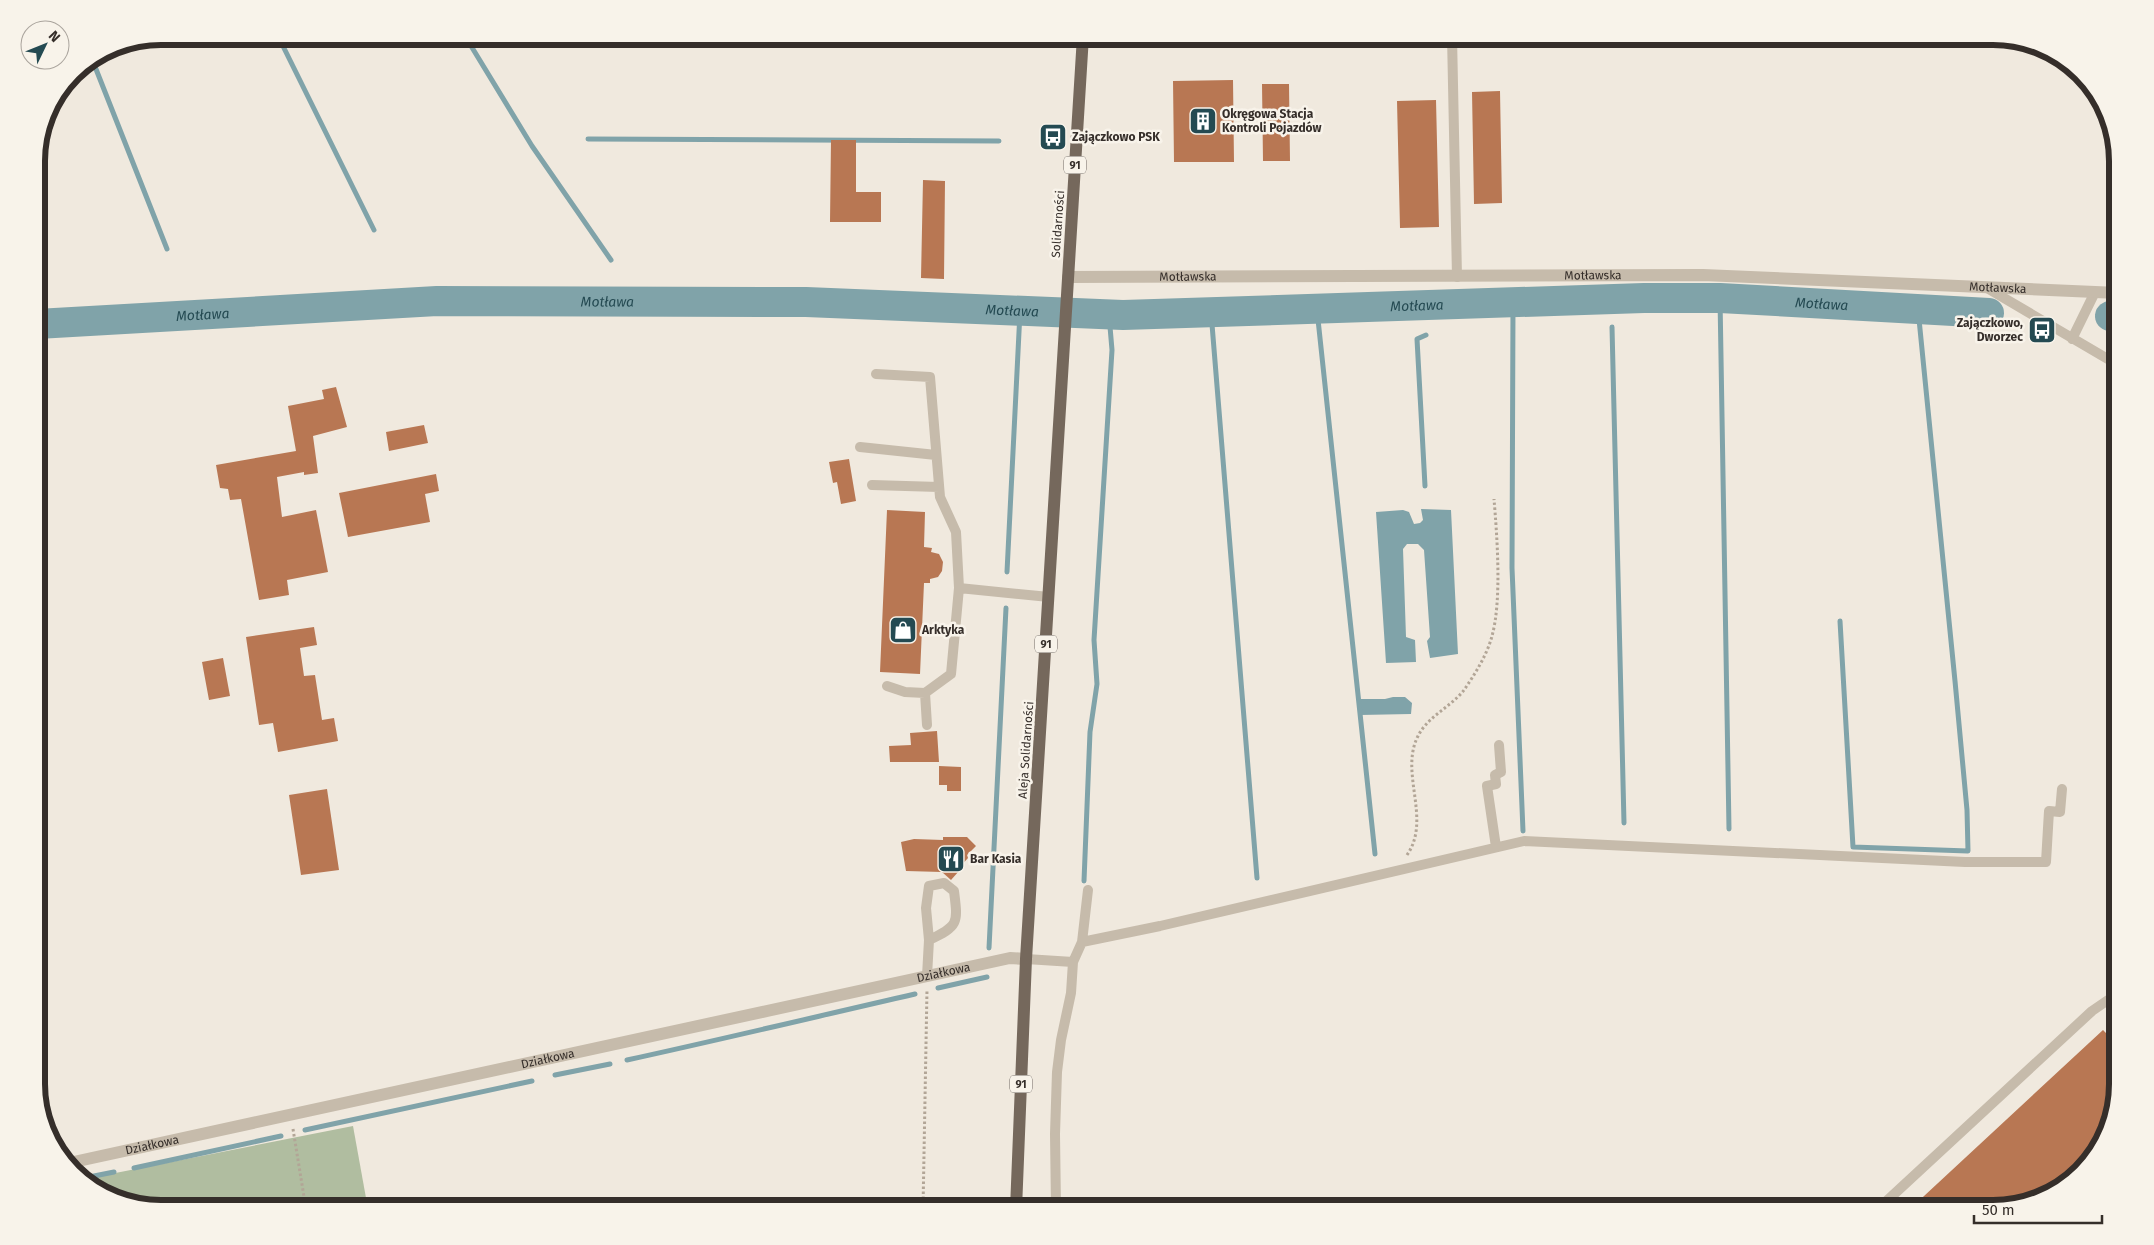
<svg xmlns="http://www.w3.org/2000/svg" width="2154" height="1245" font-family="'Fira Sans',sans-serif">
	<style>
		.green { fill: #b0bda0 }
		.water { fill: #80a3a9 }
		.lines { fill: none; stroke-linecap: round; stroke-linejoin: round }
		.stream { stroke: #80a3a9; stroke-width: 5 }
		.river { stroke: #80a3a9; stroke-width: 30 }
		.building { fill: #b87753 }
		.path { stroke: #b2a596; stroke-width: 3; stroke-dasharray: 2.5 2.5; stroke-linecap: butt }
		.service { stroke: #c6bbab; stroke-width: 10 }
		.minor { stroke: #c6bbab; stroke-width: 12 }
		.primary { stroke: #75685c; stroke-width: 12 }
		.labels { text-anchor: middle; stroke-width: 5; stroke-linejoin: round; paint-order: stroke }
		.shield { fill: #f8f3ea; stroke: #706964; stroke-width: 1 }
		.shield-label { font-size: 11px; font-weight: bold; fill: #352e2a }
		.poi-label { font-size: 12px; font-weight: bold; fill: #352e2a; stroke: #f8f3ea; text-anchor: start }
		.street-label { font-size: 12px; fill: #352e2a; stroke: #f8f3ea }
		.water-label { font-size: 14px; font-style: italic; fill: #244a52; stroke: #f8f3ea }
		.rim { fill: none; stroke: #352e2a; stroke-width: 6 }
	</style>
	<rect width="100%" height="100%" fill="#f0e9de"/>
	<path class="green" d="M 353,1126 L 368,1209 L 161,1209 L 99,1192 L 85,1179 Z"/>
	<path class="water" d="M 1421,509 L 1451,510 L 1458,654 L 1430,658 L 1427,641 L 1430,637 L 1424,550 L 1418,544 L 1407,544 L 1403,549 L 1406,637 L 1415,640 L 1416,662 L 1386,663 L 1376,512 L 1403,510 L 1409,512 L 1414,524 L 1420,523 L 1423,520 Z
		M 1393,697 L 1405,697 L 1412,703 L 1411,714 L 1360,715 L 1358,699 L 1385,699 Z"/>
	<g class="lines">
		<path class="stream" d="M 278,36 L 374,230
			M 465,36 L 532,146 L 611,260
			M 92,59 L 167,249
			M 588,139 L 999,141
			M 1720,298 L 1729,829
			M 1513,304 L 1512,568 L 1523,831
			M 1317,310 L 1375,854
			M 1211,312 L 1257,878
			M 1612,327 L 1624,823
			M 1425,486 L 1417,339 L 1426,335
			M 1007,572 L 1020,312
			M 1840,621 L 1853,847 L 1968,851 L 1967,810 L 1955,681 L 1918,309
			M 1084,881 L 1090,732 L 1097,684 L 1094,640 L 1112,350 L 1109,315
			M 989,948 L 1006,608
			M 938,988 L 987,977
			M 627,1060 C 723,1039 819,1016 915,994
			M 555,1075 L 610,1064
			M 305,1130 L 532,1081
			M 134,1168 L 281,1136
			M 84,1178 L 114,1172"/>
		<g class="river">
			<path d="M 2110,316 L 2118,317"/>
			<path id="s1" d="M 37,324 L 437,301 L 806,302 L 1123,315 L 1644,298 L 1720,298 L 1989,313"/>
		</g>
	</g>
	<path class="building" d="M 1233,80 L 1234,162 L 1174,162 L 1173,81 Z
		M 1262,84 L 1289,84 L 1290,161 L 1263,161 Z
		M 1500,91 L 1502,203 L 1474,204 L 1472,92 Z
		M 1436,100 L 1439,227 L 1400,228 L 1397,101 Z
		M 831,140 L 856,140 L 856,192 L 881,192 L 881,222 L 830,222 Z
		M 923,180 L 945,181 L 944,279 L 921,278 Z
		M 336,387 L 347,427 L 313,436 L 318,473 L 304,475 L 304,472 L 277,477 L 282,517 L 316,510 L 328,572 L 287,580 L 289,595 L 259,600 L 241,499 L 230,500 L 228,489 L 220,488 L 216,465 L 296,451 L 288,406 L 324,399 L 322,390 Z
		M 424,425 L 428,443 L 389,451 L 386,432 Z
		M 849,459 L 856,501 L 841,504 L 837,482 L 833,483 L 829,462 Z
		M 436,474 L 439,491 L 425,494 L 430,522 L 348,537 L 339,493 Z
		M 887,510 L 925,512 L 924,547 L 932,548 L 931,552 L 939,554 L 943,562 L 942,571 L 938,577 L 930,579 L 930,583 L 924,583 L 920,674 L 880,672 Z
		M 314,627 L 317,645 L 300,648 L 304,676 L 315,675 L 322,720 L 334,718 L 338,741 L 278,752 L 273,723 L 259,725 L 246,637 Z
		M 223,658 L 230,696 L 209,700 L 202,662 Z
		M 937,731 L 939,762 L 890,762 L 889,746 L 911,745 L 910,733 Z
		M 939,766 L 961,767 L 961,791 L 947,791 L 947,785 L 939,785 Z
		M 327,789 L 339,870 L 301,875 L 289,795 Z
		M 943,837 L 967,837 L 976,846 L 967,855 L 968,858 L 959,868 L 959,871 L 951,880 L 942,872 L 906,871 L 901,842 L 914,839 L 943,840 Z
		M 2103,1030 L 2118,1045 L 2118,1084 L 2102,1144 L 2047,1194 L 1994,1209 L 1910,1209 Z"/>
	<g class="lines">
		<path class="path" d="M 1407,855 C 1432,819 1399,773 1418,736 C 1428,716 1451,707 1464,690 C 1475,674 1487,655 1492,636 C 1502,600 1497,536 1494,499
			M 293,1129 L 306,1209
			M 923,1209 L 927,989"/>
		<path class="service" d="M 1452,36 L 1457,277
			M 1987,288 L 2118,365
			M 2072,339 L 2095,292
			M 876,374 L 930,377 L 940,497 L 956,532 L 959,588 L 951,674 L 925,693 L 927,725
			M 860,447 L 936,455
			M 872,485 L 939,487
			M 959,588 L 1049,597
			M 887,686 L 905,692 L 925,693
			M 1496,847 L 1487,786 L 1496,784 L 1495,775 L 1501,772 L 1499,745
			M 1082,942 L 1160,926 L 1524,841 L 1965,862 L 2046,862 L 2049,811 L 2060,812 L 2062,789
			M 1026,959 L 1073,962 L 1071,993 L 1061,1040 L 1057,1072 L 1055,1134 L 1056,1209
			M 1073,962 L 1082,942 L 1088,890
			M 927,976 L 929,940 C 959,926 958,923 954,891 L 944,883 L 929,886 L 926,908 L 929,940
			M 1878,1209 L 2092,1011 L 2108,1000 L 2118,1014"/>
		<g class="minor">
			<path id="s2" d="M 1068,277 L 1703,275 L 2118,293"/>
			<path id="s3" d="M 69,1163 L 1010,958 L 1026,959"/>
		</g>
		<path class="primary" d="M 1016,1209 L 1026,959 L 1083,36"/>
	</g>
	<defs>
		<g id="building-square" transform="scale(1.4375)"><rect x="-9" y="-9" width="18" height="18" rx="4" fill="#244a52" stroke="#f8f3ea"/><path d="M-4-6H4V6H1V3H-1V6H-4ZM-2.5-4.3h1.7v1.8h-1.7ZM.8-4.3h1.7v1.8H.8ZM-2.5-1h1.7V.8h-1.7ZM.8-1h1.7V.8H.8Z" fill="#fff"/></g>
		<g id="bus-square" transform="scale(1.4375)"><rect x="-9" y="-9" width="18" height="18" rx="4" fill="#244a52" stroke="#f8f3ea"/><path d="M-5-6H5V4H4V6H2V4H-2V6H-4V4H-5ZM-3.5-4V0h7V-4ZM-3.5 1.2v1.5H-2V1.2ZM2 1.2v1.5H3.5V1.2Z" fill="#fff"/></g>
		<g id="shop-square" transform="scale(1.4375)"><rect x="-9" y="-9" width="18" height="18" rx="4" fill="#244a52" stroke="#f8f3ea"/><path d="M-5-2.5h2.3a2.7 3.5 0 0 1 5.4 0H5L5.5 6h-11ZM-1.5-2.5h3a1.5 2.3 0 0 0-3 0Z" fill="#fff"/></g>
		<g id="restaurant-square" transform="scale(1.4375)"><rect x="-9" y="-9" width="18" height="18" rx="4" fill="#244a52" stroke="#f8f3ea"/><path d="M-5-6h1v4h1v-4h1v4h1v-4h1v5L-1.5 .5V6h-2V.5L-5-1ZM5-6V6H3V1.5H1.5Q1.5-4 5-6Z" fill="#fff"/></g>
	</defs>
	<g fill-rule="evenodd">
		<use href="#building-square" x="1203" y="121"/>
		<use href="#bus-square" x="1053" y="137"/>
		<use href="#bus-square" x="2042" y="330"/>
		<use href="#shop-square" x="903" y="630"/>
		<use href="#restaurant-square" x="951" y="859"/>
	</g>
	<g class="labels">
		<g class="shield">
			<rect x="1064" y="156.5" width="22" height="17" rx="4"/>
			<rect x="1035" y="635.5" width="22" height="17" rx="4"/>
			<rect x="1010" y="1075.5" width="22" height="17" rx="4"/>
		</g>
		<g class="shield-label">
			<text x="1075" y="169">91</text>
			<text x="1046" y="648">91</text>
			<text x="1021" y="1088">91</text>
		</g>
		<g class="poi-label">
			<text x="1222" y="118">Okręgowa Stacja<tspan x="1222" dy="14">Kontroli Pojazdów</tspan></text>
			<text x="1072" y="141">Zajączkowo PSK</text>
			<text x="2023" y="327" text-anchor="end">Zajączkowo,<tspan x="2023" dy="14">Dworzec</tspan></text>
			<text x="922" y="634">Arktyka</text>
			<text x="970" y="863">Bar Kasia</text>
		</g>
		<g class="street-label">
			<text transform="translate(1058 224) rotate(-86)" y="4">Solidarności</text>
			<text dy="4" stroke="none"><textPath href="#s2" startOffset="525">Motławska</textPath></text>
			<text dy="4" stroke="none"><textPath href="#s2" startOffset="120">Motławska</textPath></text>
			<text dy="4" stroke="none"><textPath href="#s2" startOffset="930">Motławska</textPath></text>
			<text transform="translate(1026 750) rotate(-86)" y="4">Aleja Solidarności</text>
			<text dy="4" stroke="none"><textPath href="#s3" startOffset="895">Działkowa</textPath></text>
			<text dy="4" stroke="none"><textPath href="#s3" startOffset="490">Działkowa</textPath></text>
			<text dy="4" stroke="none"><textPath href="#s3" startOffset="85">Działkowa</textPath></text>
		</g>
		<g class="water-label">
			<text dy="5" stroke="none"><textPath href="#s1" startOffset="571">Motława</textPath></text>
			<text dy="5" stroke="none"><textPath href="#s1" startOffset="1786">Motława</textPath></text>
			<text dy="5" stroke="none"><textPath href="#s1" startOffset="1381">Motława</textPath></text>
			<text dy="5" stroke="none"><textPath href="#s1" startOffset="976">Motława</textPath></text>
			<text dy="5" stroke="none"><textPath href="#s1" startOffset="166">Motława</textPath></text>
		</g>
	</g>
	<path d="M0 0H2154V1245H0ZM161 45H1993A116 116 0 0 1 2109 161V1084A116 116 0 0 1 1993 1200H161A116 116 0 0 1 45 1084V161A116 116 0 0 1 161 45Z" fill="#f8f3ea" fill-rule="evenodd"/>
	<path class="rim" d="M161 45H1993A116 116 0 0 1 2109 161V1084A116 116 0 0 1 1993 1200H161A116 116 0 0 1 45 1084V161A116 116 0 0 1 161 45Z"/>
	<g transform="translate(45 45) rotate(47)"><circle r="24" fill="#f8f3ea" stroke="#aaa49d"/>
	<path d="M0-4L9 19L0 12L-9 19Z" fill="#244a52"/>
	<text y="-8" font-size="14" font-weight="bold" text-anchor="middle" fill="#352e2a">N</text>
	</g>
	<path d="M1974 1215v8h128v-8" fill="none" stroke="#352e2a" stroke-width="2.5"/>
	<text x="1982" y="1215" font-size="15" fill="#352e2a" stroke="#f8f3ea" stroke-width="4" paint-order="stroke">50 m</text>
</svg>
